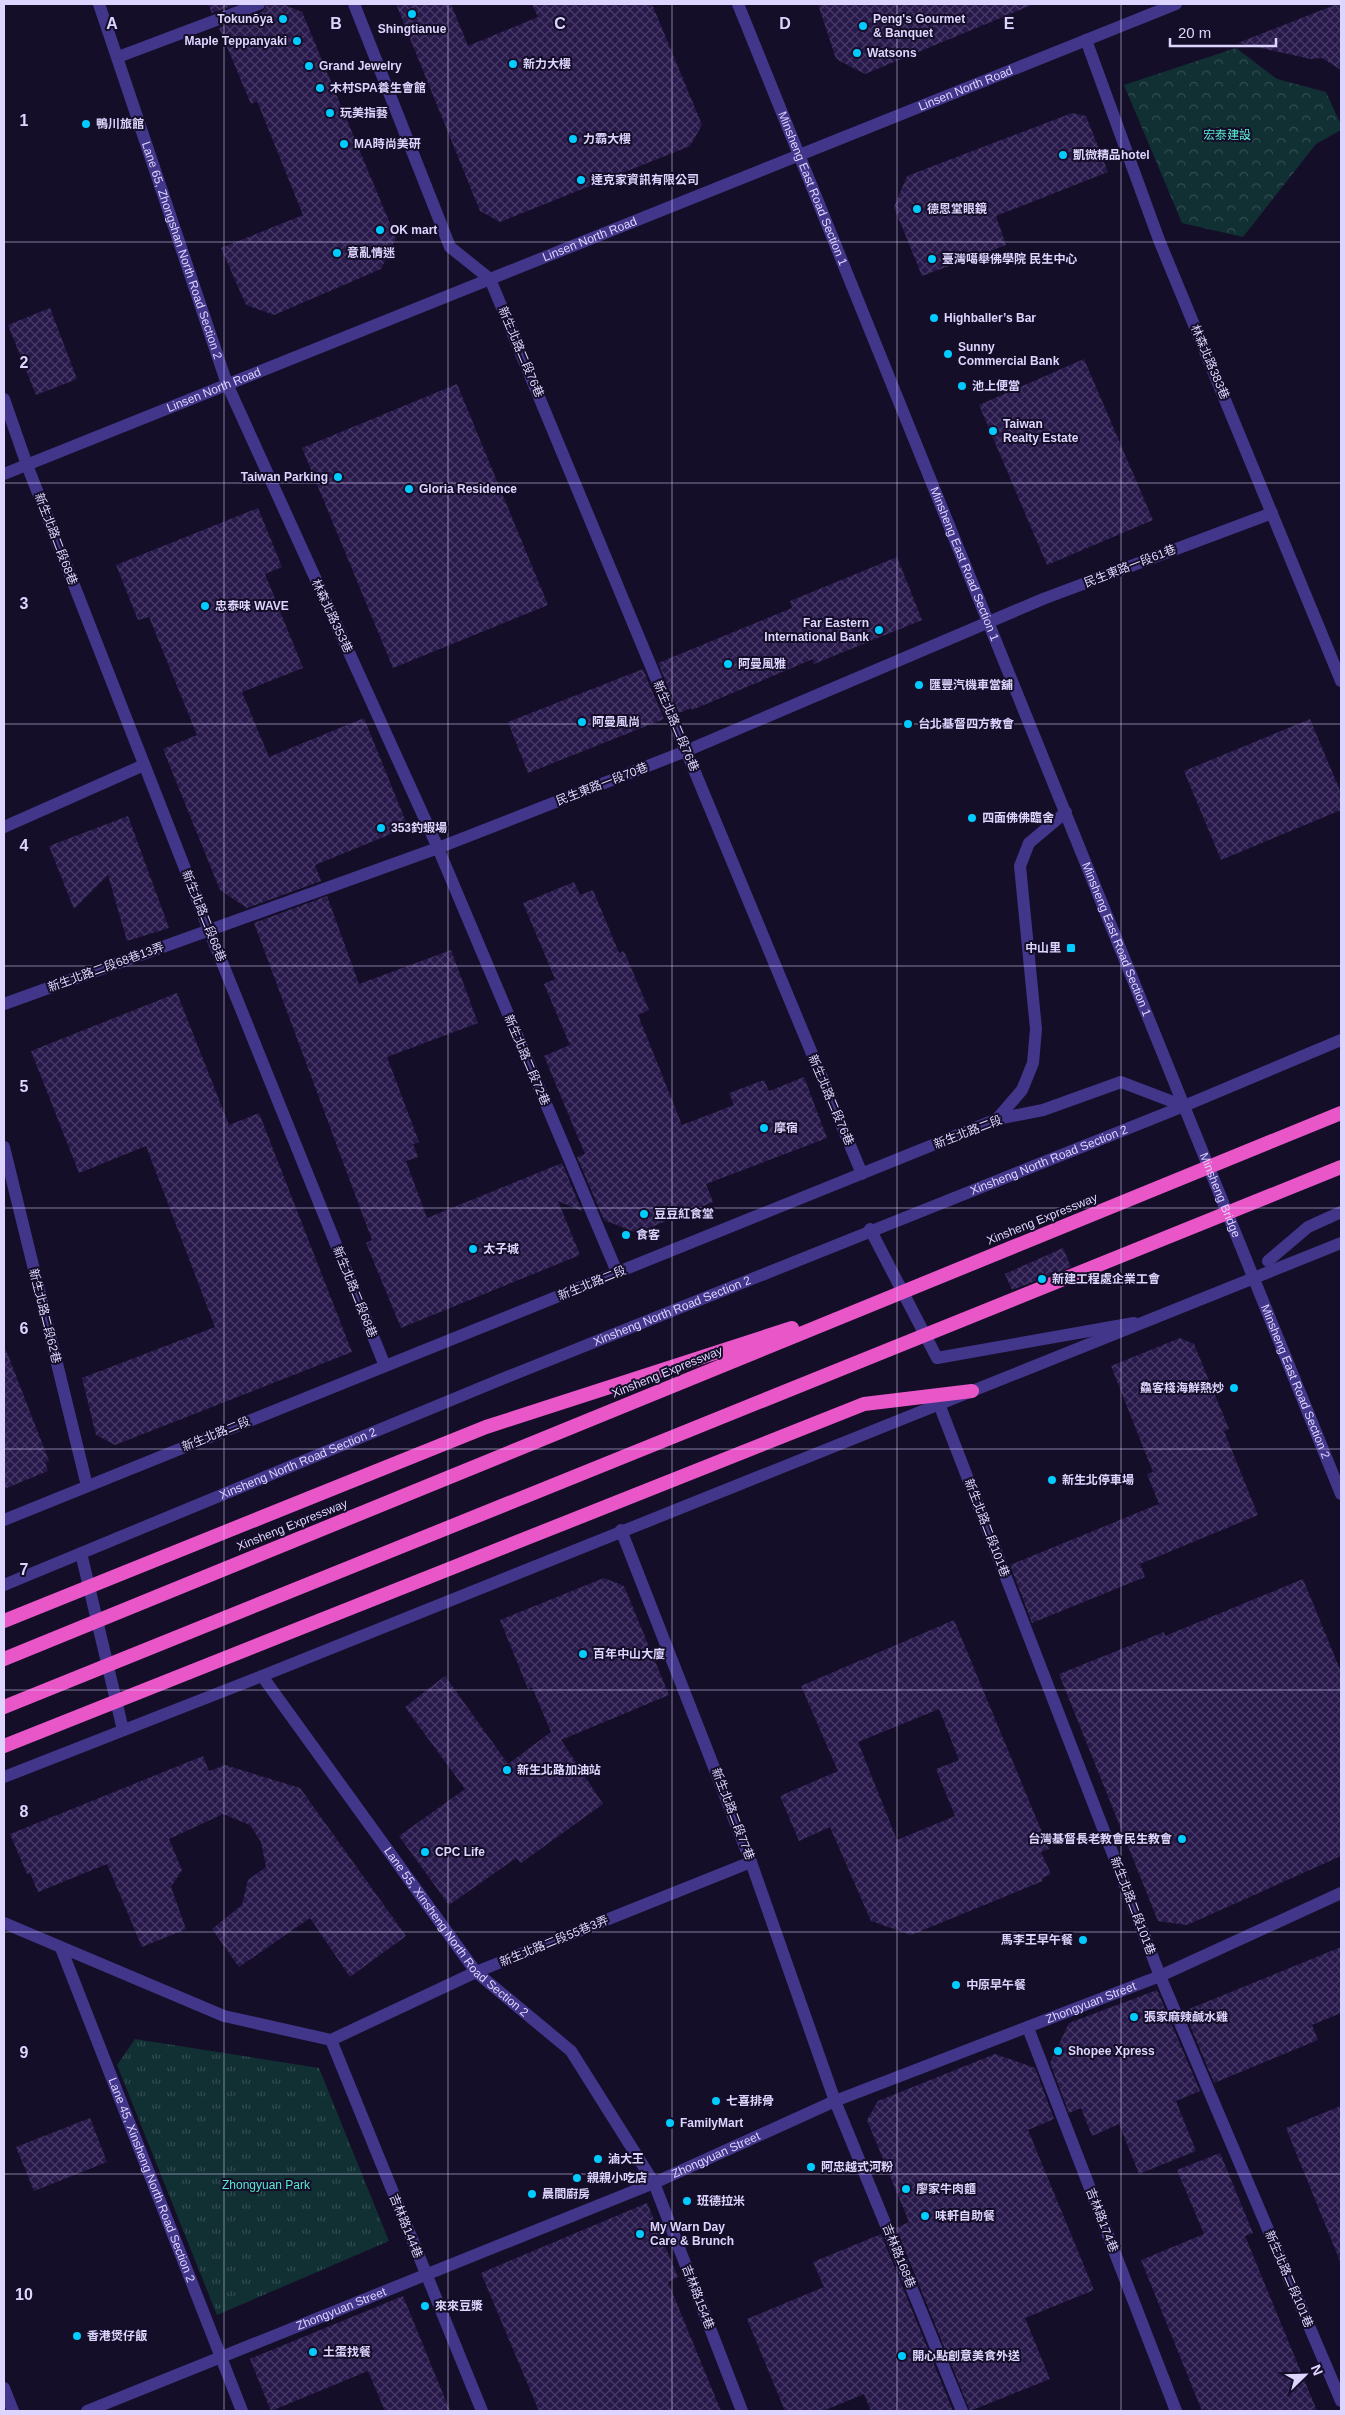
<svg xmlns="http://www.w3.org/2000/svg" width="1345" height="2415" font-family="Arial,'Noto Sans TC',sans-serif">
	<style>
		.forest { fill: url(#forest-crowns) }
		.park { fill: url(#park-tufts) }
		.building { fill: url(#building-cross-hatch); fill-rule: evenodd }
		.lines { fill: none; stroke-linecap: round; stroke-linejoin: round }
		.service { stroke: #42368a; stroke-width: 12 }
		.minor { stroke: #42368a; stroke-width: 12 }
		.tertiary { stroke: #42368a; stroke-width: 12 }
		.trunk { stroke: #e956c8; stroke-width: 14 }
		.grid { fill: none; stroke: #ded5ff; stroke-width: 1; stroke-opacity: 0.55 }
		.poi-dot { fill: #01cbff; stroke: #150e28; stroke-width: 2 }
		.labels { text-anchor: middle; stroke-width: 4; stroke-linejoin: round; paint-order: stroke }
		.poi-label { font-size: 12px; font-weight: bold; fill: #ded5ff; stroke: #150e28; text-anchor: start }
		.street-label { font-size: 12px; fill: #ded5ff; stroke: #150e28 }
		.park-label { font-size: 12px; fill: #59e8d3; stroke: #150e28 }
		.grid-label { font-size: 16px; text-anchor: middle; font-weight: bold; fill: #ded5ff; stroke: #150e28; stroke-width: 4; stroke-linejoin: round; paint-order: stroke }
	</style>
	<defs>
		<pattern id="forest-crowns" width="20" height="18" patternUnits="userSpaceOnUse" patternTransform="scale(1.25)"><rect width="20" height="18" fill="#113033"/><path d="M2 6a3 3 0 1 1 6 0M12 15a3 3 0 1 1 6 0" fill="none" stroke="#334d52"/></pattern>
		<pattern id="park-tufts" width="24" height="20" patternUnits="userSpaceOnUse" patternTransform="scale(1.25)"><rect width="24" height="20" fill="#113033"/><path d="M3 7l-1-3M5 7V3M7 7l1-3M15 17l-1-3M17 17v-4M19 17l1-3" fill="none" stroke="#334d52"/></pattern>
		<pattern id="building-cross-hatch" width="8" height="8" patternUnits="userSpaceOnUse" patternTransform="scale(1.25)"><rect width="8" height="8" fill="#28194b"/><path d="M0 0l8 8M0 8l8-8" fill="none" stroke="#473a66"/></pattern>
	</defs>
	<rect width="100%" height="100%" fill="#150e28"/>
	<path class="forest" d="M 1236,48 L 1277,79 L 1326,92 L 1341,125 L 1341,130 L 1316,144 L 1243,237 L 1182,223 L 1124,85 Z"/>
	<path class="park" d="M 135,2039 L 319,2068 L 389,2241 L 217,2315 L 117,2065 Z"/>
	<path class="building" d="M 208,4 L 237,4 L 212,13 Z
		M 267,4 L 283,4 L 302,12 L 396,238 L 381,269 L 274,315 L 246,305 L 221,248 L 303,215 L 257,101 L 251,104 L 219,28 L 262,12 Z
		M 396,4 L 451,4 L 468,46 L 538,17 L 532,4 L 652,4 L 702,125 L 690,146 L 500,222 L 480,211 Z
		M 818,4 L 1034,4 L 865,74 L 836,59 Z
		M 1337,4 L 1341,4 L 1341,70 L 1322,58 L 1311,59 L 1238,43 Z
		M 1072,113 L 1086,116 L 1108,172 L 996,216 L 1006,245 L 922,276 L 894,207 L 907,176 Z
		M 50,308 L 77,379 L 36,395 L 8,325 Z
		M 1084,359 L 1153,520 L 1047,565 L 979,405 Z
		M 457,384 L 548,605 L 393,668 L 302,448 Z
		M 258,508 L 282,567 L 265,574 L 303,668 L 242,692 L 269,757 L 364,718 L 408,827 L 315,865 L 321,881 L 247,908 L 220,890 L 163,749 L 197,735 L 149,617 L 138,620 L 116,565 Z
		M 897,557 L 922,620 L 814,664 L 813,659 L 692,710 L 691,708 L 679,713 L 658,663 L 792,608 L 790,601 Z
		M 643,669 L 664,719 L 528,773 L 508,722 Z
		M 1310,719 L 1341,793 L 1341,810 L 1221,860 L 1184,771 Z
		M 128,816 L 169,928 L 127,941 L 108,875 L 74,909 L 49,846 Z
		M 574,882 L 580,895 L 593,890 L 619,953 L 624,951 L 649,1010 L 638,1015 L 682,1125 L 734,1105 L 729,1093 L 764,1080 L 769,1091 L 804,1077 L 827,1138 L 706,1184 L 713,1202 L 637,1233 L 604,1220 L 577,1157 L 585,1154 L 544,1056 L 570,1045 L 544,984 L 555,979 L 523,903 Z
		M 327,896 L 359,984 L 451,950 L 478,1023 L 387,1057 L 419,1142 L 413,1144 L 418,1157 L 406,1161 L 427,1218 L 562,1163 L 582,1211 L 558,1201 L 580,1255 L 401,1328 L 366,1243 L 372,1240 L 254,923 Z
		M 177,993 L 229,1125 L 259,1113 L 352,1352 L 115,1445 L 96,1435 L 82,1378 L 215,1327 L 146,1146 L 79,1173 L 31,1051 Z
		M 1063,1248 L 1071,1267 L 1012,1290 L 1005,1274 Z
		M 1180,1338 L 1194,1344 L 1229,1429 L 1224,1431 L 1258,1515 L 1140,1564 L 1145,1577 L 1032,1623 L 1010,1565 L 1159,1504 L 1147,1474 L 1153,1472 L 1111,1366 Z
		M 4,1350 L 6,1350 L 49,1461 L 45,1462 L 48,1471 L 4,1489 Z
		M 604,1578 L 624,1586 L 669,1695 L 561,1740 L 603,1804 L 521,1863 L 516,1858 L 449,1905 L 399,1836 L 465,1789 L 405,1707 L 445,1676 L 508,1764 L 551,1732 L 532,1687 L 528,1689 L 500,1620 Z
		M 1303,1579 L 1341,1672 L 1341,1856 L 1187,1925 L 1158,1921 L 1059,1674 L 1164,1632 L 1165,1636 Z
		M 954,1620 L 1049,1849 L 1041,1852 L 1051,1874 L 1042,1878 L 1043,1881 L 911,1935 L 871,1921 L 830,1827 L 799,1841 L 780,1796 L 838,1771 L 801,1686 ZM 939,1709 L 959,1760 L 936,1769 L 955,1816 L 897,1840 L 858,1742 Z
		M 203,1756 L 209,1771 L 225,1765 L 300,1788 L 406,1936 L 350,1977 L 310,1918 L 239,1967 L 212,1929 L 242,1905 L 248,1880 L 266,1867 L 261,1842 L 250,1825 L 223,1814 L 169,1839 L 182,1870 L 171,1887 L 186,1929 L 142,1947 L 107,1864 L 38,1892 L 30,1873 L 27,1874 L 10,1834 Z
		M 1341,1947 L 1341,2013 L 1312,2025 L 1318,2040 L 1214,2083 L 1184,2011 Z
		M 1157,1990 L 1200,2091 L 1176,2101 L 1196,2151 L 1139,2174 L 1119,2124 L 1092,2136 L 1081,2108 L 1069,2113 L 1050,2063 L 1069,2023 Z
		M 995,2054 L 1035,2068 L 1054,2119 L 1028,2130 L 1094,2290 L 1025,2318 L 1050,2379 L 970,2411 L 896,2228 L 909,2222 L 867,2120 L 878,2101 Z
		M 1341,2106 L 1341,2261 L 1340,2261 L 1286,2128 Z
		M 90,2118 L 107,2162 L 34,2191 L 16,2147 Z
		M 1220,2153 L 1253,2233 L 1245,2236 L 1317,2411 L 1202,2411 L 1141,2260 L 1204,2234 L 1177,2170 Z
		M 647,2203 L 678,2277 L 668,2282 L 721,2411 L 539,2411 L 481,2273 Z
		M 881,2234 L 953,2411 L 871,2411 L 864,2394 L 823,2411 L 785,2411 L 747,2319 L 824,2287 L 813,2262 Z
		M 403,2296 L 450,2411 L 385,2411 L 368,2371 L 271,2411 L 250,2359 Z"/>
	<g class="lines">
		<g class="service">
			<path d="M 118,57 L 259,4"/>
			<path d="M 227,384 L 438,848 L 617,1272"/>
			<path d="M 4,399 L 27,465 L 209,930 L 385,1366"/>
			<path d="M 4,827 L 144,765"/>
			<path d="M 997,1119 L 1022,1090 L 1033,1063 L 1036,1029 L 1020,866 L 1029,843 L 1066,812"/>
			<path d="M 4,1147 L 87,1486"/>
			<path d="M 870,1229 L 937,1358 L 1134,1323"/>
			<path d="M 1268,1261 L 1308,1227 L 1341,1212"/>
			<path d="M 939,1404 L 1160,1976 L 1341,2401"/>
			<path d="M 621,1530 L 751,1862 L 835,2101 L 962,2411"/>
			<path d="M 81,1553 L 123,1730"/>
			<path id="s1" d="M 262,1676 L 476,1972 L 571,2051 L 654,2183 L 742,2411"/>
			<path d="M 4,1923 L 224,2016 L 331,2040"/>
			<path id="s2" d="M 61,1948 L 242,2411"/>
			<path d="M 1028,2028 L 1176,2411"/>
			<path d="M 331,2040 L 476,1972 L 751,1862"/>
			<path d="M 331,2040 L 482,2411"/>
			<path d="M 4,2388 L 13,2411"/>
		</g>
		<g class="minor">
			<path id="s3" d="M 99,4 L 227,384"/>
			<path d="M 354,4 L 450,247 L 490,279 L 862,1174"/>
			<path d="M 1086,40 L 1159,240 L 1341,681"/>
			<path d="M 4,1004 L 438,848 L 686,751 L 1043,599 L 1272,513"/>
			<path d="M 4,1520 L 997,1119 L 1043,1110 L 1121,1082 L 1184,1106"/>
			<path id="s4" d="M 87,2411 L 654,2183 L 835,2101 L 1160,1976 L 1341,1893"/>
		</g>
		<g class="tertiary">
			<path id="s5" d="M 738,4 L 1341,1494"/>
			<path id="s6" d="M 4,474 L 1176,4"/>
			<path id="s7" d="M 4,1585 L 502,1379 L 1184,1106 L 1341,1040"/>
			<path d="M 4,1777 L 262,1676 L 1341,1243"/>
		</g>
		<path class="trunk" d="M 4,1621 L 486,1427 L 792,1328
			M 4,1659 L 1341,1113
			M 4,1707 L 1341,1167
			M 4,1746 L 864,1404 L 972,1391"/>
	</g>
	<path class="grid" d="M 224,4 L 224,2411M 448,4 L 448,2411M 672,4 L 672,2411M 897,4 L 897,2411M 1121,4 L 1121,2411M 4,242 L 1341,242M 4,483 L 1341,483M 4,724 L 1341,724M 4,966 L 1341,966M 4,1208 L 1341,1208M 4,1449 L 1341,1449M 4,1690 L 1341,1690M 4,1932 L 1341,1932M 4,2174 L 1341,2174"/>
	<g class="poi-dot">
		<circle cx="412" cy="14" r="5"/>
		<circle cx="283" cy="19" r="5"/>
		<circle cx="863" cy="26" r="5"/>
		<circle cx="297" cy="41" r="5"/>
		<circle cx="857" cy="53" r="5"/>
		<circle cx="513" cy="64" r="5"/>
		<circle cx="309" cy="66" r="5"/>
		<circle cx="320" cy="88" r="5"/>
		<circle cx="330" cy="113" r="5"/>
		<circle cx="86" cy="124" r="5"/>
		<circle cx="573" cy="139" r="5"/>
		<circle cx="344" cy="144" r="5"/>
		<circle cx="1063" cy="155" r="5"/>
		<circle cx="581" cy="180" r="5"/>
		<circle cx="917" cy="209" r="5"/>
		<circle cx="380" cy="230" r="5"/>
		<circle cx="337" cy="253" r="5"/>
		<circle cx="932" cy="259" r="5"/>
		<circle cx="934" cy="318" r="5"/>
		<circle cx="948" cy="354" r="5"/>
		<circle cx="962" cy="386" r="5"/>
		<circle cx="993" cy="431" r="5"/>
		<circle cx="338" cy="477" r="5"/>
		<circle cx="409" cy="489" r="5"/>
		<circle cx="205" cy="606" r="5"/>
		<circle cx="879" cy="630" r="5"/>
		<circle cx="728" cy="664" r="5"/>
		<circle cx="919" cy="685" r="5"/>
		<circle cx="582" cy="722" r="5"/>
		<circle cx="908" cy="724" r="5"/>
		<circle cx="972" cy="818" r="5"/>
		<circle cx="381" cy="828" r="5"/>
		<rect x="1066" y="943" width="10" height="10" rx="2.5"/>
		<circle cx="764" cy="1128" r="5"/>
		<circle cx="644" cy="1214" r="5"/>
		<circle cx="626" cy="1235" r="5"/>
		<circle cx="473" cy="1249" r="5"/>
		<circle cx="1042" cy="1279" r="5"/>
		<circle cx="1234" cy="1388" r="5"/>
		<circle cx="1052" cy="1480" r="5"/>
		<circle cx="583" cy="1654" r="5"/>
		<circle cx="507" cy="1770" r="5"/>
		<circle cx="1182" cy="1839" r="5"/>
		<circle cx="425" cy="1852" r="5"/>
		<circle cx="1083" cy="1940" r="5"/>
		<circle cx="956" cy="1985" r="5"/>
		<circle cx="1134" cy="2017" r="5"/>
		<circle cx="1058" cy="2051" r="5"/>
		<circle cx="716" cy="2101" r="5"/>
		<circle cx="670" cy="2123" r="5"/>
		<circle cx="598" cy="2159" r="5"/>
		<circle cx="811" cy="2167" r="5"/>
		<circle cx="577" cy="2178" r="5"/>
		<circle cx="906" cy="2189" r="5"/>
		<circle cx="532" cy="2194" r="5"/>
		<circle cx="687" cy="2201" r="5"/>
		<circle cx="925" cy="2216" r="5"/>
		<circle cx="640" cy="2234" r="5"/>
		<circle cx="425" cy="2306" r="5"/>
		<circle cx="77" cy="2336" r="5"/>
		<circle cx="313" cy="2352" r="5"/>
		<circle cx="902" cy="2356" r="5"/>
	</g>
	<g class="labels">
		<g class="poi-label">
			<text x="273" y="23" text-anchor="end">Tokunōya</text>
			<text x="873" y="23">Peng's Gourmet<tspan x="873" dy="14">&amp; Banquet</tspan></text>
			<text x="412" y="33" text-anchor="middle">Shingtianue</text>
			<text x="287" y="45" text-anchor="end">Maple Teppanyaki</text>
			<text x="867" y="57">Watsons</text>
			<text x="523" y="68">新力大樓</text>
			<text x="319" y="70">Grand Jewelry</text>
			<text x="330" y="92">木村SPA養生會館</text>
			<text x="340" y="117">玩美指藝</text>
			<text x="96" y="128">鴨川旅館</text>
			<text x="583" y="143">力霸大樓</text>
			<text x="354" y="148">MA時尚美研</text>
			<text x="1073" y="159">凱微精品hotel</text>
			<text x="591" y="184">達克家資訊有限公司</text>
			<text x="927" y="213">德恩堂眼鏡</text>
			<text x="390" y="234">OK mart</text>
			<text x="347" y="257">意亂情迷</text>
			<text x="942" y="263">臺灣噶舉佛學院 民生中心</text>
			<text x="944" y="322">Highballer’s Bar</text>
			<text x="958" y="351">Sunny<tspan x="958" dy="14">Commercial Bank</tspan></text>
			<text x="972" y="390">池上便當</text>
			<text x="1003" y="428">Taiwan<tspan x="1003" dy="14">Realty Estate</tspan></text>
			<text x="328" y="481" text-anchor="end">Taiwan Parking</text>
			<text x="419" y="493">Gloria Residence</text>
			<text x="215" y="610">忠泰味 WAVE</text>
			<text x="869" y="627" text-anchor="end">Far Eastern<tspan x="869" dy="14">International Bank</tspan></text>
			<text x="738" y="668">阿曼風雅</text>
			<text x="929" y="689">匯豐汽機車當舖</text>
			<text x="592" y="726">阿曼風尚</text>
			<text x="918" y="728">台北基督四方教會</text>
			<text x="982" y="822">四面佛佛臨舍</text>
			<text x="391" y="832">353釣蝦場</text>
			<text x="1061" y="952" text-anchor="end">中山里</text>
			<text x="774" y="1132">摩宿</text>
			<text x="654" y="1218">豆豆紅食堂</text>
			<text x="636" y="1239">食客</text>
			<text x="483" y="1253">太子城</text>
			<text x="1052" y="1283">新建工程處企業工會</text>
			<text x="1224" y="1392" text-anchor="end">鱻客棧海鮮熱炒</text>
			<text x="1062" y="1484">新生北停車場</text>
			<text x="593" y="1658">百年中山大廈</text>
			<text x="517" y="1774">新生北路加油站</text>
			<text x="1172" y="1843" text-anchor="end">台灣基督長老教會民生教會</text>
			<text x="435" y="1856">CPC Life</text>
			<text x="1073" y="1944" text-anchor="end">馬李王早午餐</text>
			<text x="966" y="1989">中原早午餐</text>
			<text x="1144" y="2021">張家麻辣鹹水雞</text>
			<text x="1068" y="2055">Shopee Xpress</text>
			<text x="726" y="2105">七喜排骨</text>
			<text x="680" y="2127">FamilyMart</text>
			<text x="608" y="2163">滷大王</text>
			<text x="821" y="2171">阿忠越式河粉</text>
			<text x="587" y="2182">親親小吃店</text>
			<text x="916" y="2193">廖家牛肉麵</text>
			<text x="542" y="2198">晨間廚房</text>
			<text x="697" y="2205">班德拉米</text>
			<text x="935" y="2220">味軒自助餐</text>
			<text x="650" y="2231">My Warn Day<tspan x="650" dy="14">Care &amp; Brunch</tspan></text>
			<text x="435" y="2310">來來豆漿</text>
			<text x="87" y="2340">香港煲仔飯</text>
			<text x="323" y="2356">土蛋找餐</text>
			<text x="912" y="2360">開心點創意美食外送</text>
		</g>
		<g class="street-label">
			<text dy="4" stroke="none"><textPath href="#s6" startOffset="1036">Linsen North Road</textPath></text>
			<text dy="4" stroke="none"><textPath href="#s5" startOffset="199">Minsheng East Road Section 1</textPath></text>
			<text dy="4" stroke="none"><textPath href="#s6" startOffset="631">Linsen North Road</textPath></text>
			<text dy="4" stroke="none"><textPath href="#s3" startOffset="260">Lane 65, Zhongshan North Road Section 2</textPath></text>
			<text transform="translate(521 352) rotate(67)" y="4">新生北路二段76巷</text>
			<text transform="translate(1210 362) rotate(67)" y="4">林森北路383巷</text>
			<text dy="4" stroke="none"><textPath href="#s6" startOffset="226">Linsen North Road</textPath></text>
			<text transform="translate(56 539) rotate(69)" y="4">新生北路二段68巷</text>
			<text dy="4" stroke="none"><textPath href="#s5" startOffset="604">Minsheng East Road Section 1</textPath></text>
			<text transform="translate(1130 566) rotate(-21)" y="4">民生東路一段61巷</text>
			<text transform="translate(332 616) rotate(65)" y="4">林森北路353巷</text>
			<text transform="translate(676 726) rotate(67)" y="4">新生北路二段76巷</text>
			<text transform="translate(602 784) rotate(-21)" y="4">民生東路一段70巷</text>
			<text transform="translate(204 916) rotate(68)" y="4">新生北路二段68巷</text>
			<text dy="4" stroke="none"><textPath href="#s5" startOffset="1009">Minsheng East Road Section 1</textPath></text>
			<text transform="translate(106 967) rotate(-20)" y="4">新生北路二段68巷13弄</text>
			<text transform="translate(527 1060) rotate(67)" y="4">新生北路二段72巷</text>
			<text transform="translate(831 1100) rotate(67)" y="4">新生北路二段76巷</text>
			<text transform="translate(968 1132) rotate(-21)" y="4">新生北路二段</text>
			<text dy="4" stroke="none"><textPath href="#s7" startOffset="1128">Xinsheng North Road Section 2</textPath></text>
			<text dy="4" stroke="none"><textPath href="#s5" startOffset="1285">Minsheng Bridge</textPath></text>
			<text transform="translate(1042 1219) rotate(-22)" y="4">Xinsheng Expressway</text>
			<text transform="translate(592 1283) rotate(-22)" y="4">新生北路二段</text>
			<text transform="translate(355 1292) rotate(68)" y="4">新生北路二段68巷</text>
			<text dy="4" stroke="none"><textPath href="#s7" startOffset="722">Xinsheng North Road Section 2</textPath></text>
			<text transform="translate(45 1316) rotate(76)" y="4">新生北路二段62巷</text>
			<text transform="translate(667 1372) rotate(-22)" y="4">Xinsheng Expressway</text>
			<text dy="4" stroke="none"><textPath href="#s5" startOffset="1486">Minsheng East Road Section 2</textPath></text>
			<text transform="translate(216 1434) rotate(-22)" y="4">新生北路二段</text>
			<text dy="4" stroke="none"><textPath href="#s7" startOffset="318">Xinsheng North Road Section 2</textPath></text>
			<text transform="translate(292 1525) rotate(-22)" y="4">Xinsheng Expressway</text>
			<text transform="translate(987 1528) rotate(69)" y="4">新生北路二段101巷</text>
			<text transform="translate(733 1814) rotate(69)" y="4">新生北路二段77巷</text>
			<text transform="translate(1133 1906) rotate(69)" y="4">新生北路二段101巷</text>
			<text dy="4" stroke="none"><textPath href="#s1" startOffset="322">Lane 55, Xinsheng North Road Section 2</textPath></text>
			<text transform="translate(554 1941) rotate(-22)" y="4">新生北路二段55巷3弄</text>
			<text dy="4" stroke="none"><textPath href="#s4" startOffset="1084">Zhongyuan Street</textPath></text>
			<text dy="4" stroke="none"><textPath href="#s4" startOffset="679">Zhongyuan Street</textPath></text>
			<text dy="4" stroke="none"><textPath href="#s2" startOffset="249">Lane 45, Xinsheng North Road Section 2</textPath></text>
			<text transform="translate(1102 2220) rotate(69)" y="4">吉林路174巷</text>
			<text transform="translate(406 2226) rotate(68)" y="4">吉林路144巷</text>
			<text transform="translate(899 2256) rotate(68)" y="4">吉林路168巷</text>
			<text transform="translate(1289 2279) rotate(67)" y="4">新生北路二段101巷</text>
			<text transform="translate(698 2297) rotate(69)" y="4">吉林路154巷</text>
			<text dy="4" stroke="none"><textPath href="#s4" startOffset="274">Zhongyuan Street</textPath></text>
		</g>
		<g class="park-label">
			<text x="1227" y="139">宏泰建設</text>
			<text x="266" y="2189">Zhongyuan Park</text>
		</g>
	</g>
	<g class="grid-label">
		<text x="112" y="29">A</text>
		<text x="336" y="29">B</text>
		<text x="560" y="29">C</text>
		<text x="785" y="29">D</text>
		<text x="1009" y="29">E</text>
		<text x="24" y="126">1</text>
		<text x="24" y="368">2</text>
		<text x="24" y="609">3</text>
		<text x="24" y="851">4</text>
		<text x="24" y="1092">5</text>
		<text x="24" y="1334">6</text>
		<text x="24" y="1575">7</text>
		<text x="24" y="1817">8</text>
		<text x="24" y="2058">9</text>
		<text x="24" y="2300">10</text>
	</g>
	<rect width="1345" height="2415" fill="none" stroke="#ded5ff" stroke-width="10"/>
	<g transform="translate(1305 2375) rotate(67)" stroke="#150e28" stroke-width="4" paint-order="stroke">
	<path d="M0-4L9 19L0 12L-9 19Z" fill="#ded5ff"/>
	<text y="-8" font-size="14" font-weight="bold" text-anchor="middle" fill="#ded5ff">N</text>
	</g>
	<path d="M1170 38v8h106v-8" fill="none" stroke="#ded5ff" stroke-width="2.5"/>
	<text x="1178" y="38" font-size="15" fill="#ded5ff" stroke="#150e28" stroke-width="4" paint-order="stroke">20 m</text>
</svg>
